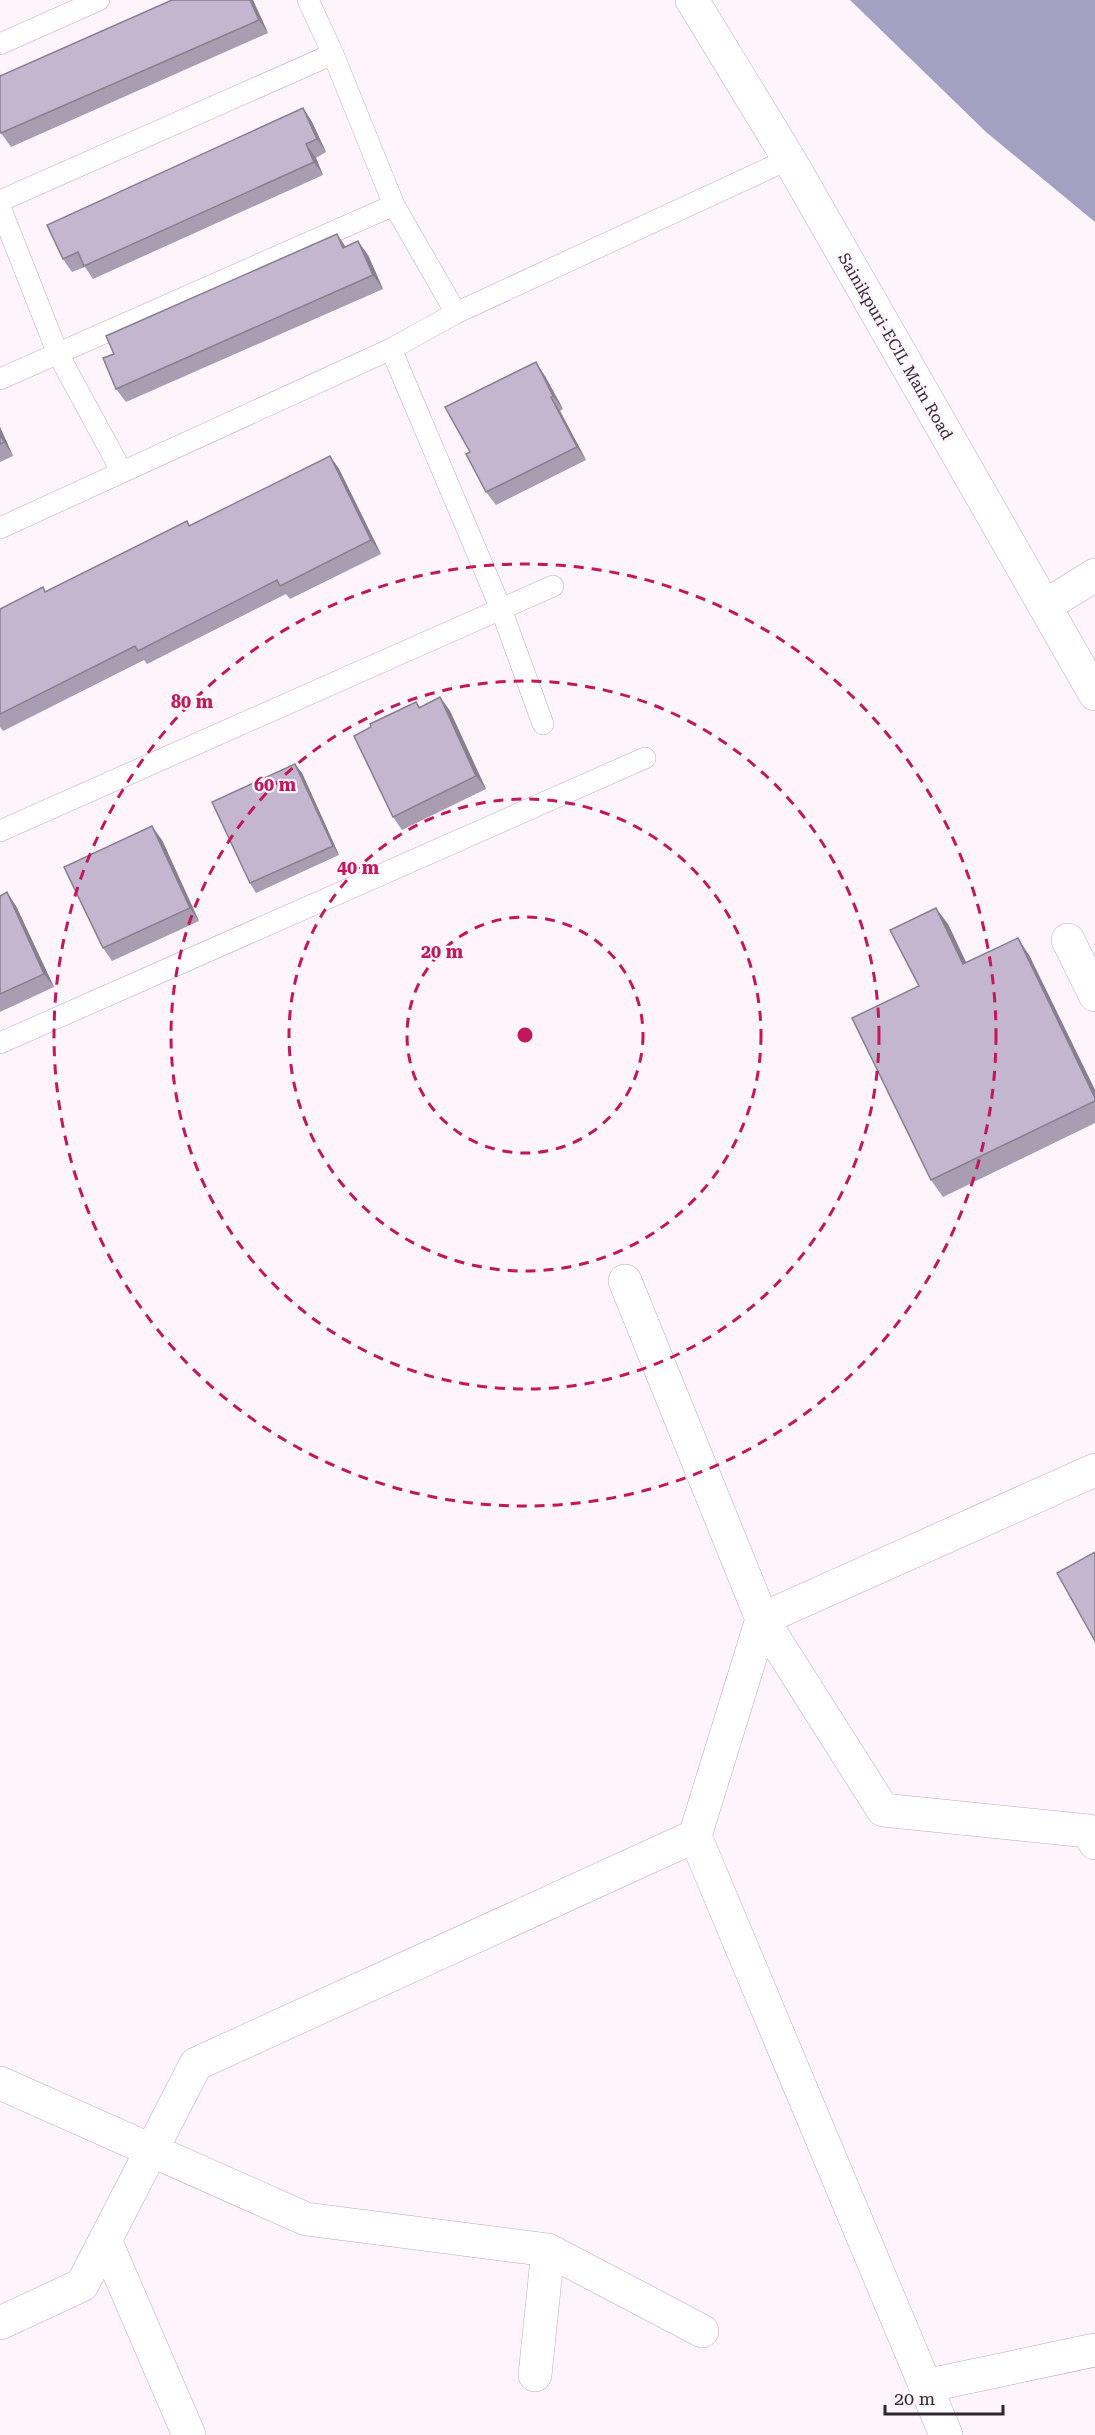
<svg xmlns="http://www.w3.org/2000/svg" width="1095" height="2435" font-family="'Roboto Serif',serif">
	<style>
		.water { fill: #a3a0c2 }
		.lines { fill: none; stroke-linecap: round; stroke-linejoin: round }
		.service-casing { stroke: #bfa9bc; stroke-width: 22 }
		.minor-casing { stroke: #bfa9bc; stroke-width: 34 }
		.tertiary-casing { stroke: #bfa9bc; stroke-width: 34 }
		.service { stroke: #fff; stroke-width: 21 }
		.minor { stroke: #fff; stroke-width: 33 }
		.tertiary { stroke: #fff; stroke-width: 33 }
		.wall { fill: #a89db1 }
		.shaded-wall { fill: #887f90 }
		.building { fill: #c3b6ce; stroke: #887f90; stroke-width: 1.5 }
		.ring { fill: none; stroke: #c2185b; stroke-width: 3; stroke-dasharray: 10 8 }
		.labels { text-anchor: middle; stroke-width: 4.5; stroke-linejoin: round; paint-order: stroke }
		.street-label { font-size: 16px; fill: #2f262d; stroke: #fdf4fc }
		.centre { fill: #c2185b; stroke: #fdf4fc; stroke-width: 3 }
		.ring-label { font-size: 18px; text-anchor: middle; font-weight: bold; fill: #c2185b; stroke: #fdf4fc; stroke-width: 4.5; stroke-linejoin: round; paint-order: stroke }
	</style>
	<rect width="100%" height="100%" fill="#fdf4fc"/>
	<path class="water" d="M 850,0 L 1095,0 L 1095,222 L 986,132 Z"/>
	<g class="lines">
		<g class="service-casing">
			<path id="service" d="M 308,0 L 333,54 L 394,205 L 456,313
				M 0,44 L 99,0
				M 0,201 L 333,54
				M 0,207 L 58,354 L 122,472
				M 391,349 L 501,609 L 543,724
				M 0,379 L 394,205
				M 0,528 L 391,349 L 456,313 L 789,159
				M 0,831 L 553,586
				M 0,1043 L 645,758"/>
		</g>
		<g class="minor-casing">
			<path id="minor" d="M 1045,606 L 1095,575
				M 1068,940 L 1095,995
				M 1095,1470 L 762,1619 L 883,1810 L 1088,1831 L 1095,1843
				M 695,1836 L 946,2435
				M 0,2083 L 306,2219 L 548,2250 L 702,2331
				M 105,2240 L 189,2435
				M 0,2323 L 82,2285 L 196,2064 L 695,1836 L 762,1619 L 625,1281
				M 535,2375 L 548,2250
				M 925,2386 L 1095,2350"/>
		</g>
		<g class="tertiary-casing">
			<path id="tertiary" d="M 692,0 L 789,159 L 1095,694"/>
		</g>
		<use href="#service" class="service"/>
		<use href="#minor" class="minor"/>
		<use href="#tertiary" class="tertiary"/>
	</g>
	<path class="wall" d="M 253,0 L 268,33 L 11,147 L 1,133 Z
		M 303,108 L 312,122 L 326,152 L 316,158 L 323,175 L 93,279 L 85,267 L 72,272 L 63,259 Z
		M 337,234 L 346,247 L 368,255 L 383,289 L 126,402 L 116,389 L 114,354 Z
		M 545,376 L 563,409 L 560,411 L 586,460 L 496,505 L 486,492 L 470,452 Z
		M 0,427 L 13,456 L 0,462 Z
		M 330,456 L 339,469 L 381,554 L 290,599 L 286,594 L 147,664 L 144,660 L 3,731 L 0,727 L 0,609 L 46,592 L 190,526 Z
		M 440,697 L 450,711 L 486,789 L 402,830 L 393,817 L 416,702 L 420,707 Z
		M 302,773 L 339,855 L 256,893 L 250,883 Z
		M 162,840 L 199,921 L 112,961 L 103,948 Z
		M 0,896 L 16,906 L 54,987 L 0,1012 Z
		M 948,924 L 966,963 L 1029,955 L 1095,1090 L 1095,1123 L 943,1197 L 931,1180 L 919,986 Z"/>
	<path class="shaded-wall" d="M 250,0 L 253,0 L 268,33 L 259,20 Z
		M 303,108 L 312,122 L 326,152 L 317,139 Z
		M 306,144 L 316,158 L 323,175 L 314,162 Z
		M 337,234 L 346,248 L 343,248 Z
		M 358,241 L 368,255 L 383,289 L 373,275 Z
		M 536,362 L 545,376 L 563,409 L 553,396 Z
		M 551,397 L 560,411 L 586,460 L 577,447 Z
		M 0,427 L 13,456 L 4,442 L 0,434 Z
		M 330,456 L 339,469 L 381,554 L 371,540 Z
		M 440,697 L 450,711 L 486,789 L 476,776 Z
		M 295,764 L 302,773 L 339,855 L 333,846 Z
		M 152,826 L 162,840 L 199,921 L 190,908 Z
		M 7,892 L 16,906 L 54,987 L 44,974 Z
		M 936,908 L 948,924 L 975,981 L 963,964 Z
		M 1018,938 L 1029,955 L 1095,1090 L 1095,1098 Z"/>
	<path class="building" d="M 172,0 L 250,0 L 259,20 L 1,133 L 0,130 L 0,76 Z
		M 303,108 L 317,139 L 306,144 L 314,162 L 84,266 L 78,252 L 63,259 L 47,225 Z
		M 337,234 L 343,248 L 358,241 L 373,275 L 116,389 L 103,358 L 114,354 L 106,336 Z
		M 536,362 L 553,396 L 551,397 L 577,447 L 486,492 L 466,454 L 470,452 L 445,407 Z
		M 0,434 L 4,442 L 0,444 Z
		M 330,456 L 371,540 L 280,586 L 277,580 L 138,651 L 135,646 L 0,714 L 0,609 L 43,587 L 45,592 L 187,521 L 189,526 Z
		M 440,697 L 476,776 L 393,817 L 354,736 L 371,727 L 370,724 L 416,702 L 419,708 Z
		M 295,764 L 333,846 L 250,883 L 212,802 Z
		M 152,826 L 190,908 L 103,948 L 64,867 Z
		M 7,892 L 44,974 L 0,994 L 0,896 Z
		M 936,908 L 963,964 L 1018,938 L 1095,1098 L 1095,1101 L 931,1180 L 852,1018 L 919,986 L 890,930 Z
		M 1095,1552 L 1095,1641 L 1057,1573 Z"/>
	<g class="ring">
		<circle cx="525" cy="1035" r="118"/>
		<circle cx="525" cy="1035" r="236"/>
		<circle cx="525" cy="1035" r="354"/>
		<circle cx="525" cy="1035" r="471"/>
	</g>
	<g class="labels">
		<g class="street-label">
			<text transform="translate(896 346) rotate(60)" y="6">Sainikpuri-ECIL Main Road</text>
		</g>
	</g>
	<circle cx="525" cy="1035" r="9" class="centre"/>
	<g class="ring-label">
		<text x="192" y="708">80 m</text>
		<text x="275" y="791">60 m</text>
		<text x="358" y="874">40 m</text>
		<text x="442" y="958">20 m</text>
	</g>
	<path d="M885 2405v9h118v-9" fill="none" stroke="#2f262d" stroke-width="3"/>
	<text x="894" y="2405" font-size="18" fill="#2f262d" stroke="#fdf4fc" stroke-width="4.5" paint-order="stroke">20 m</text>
</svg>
